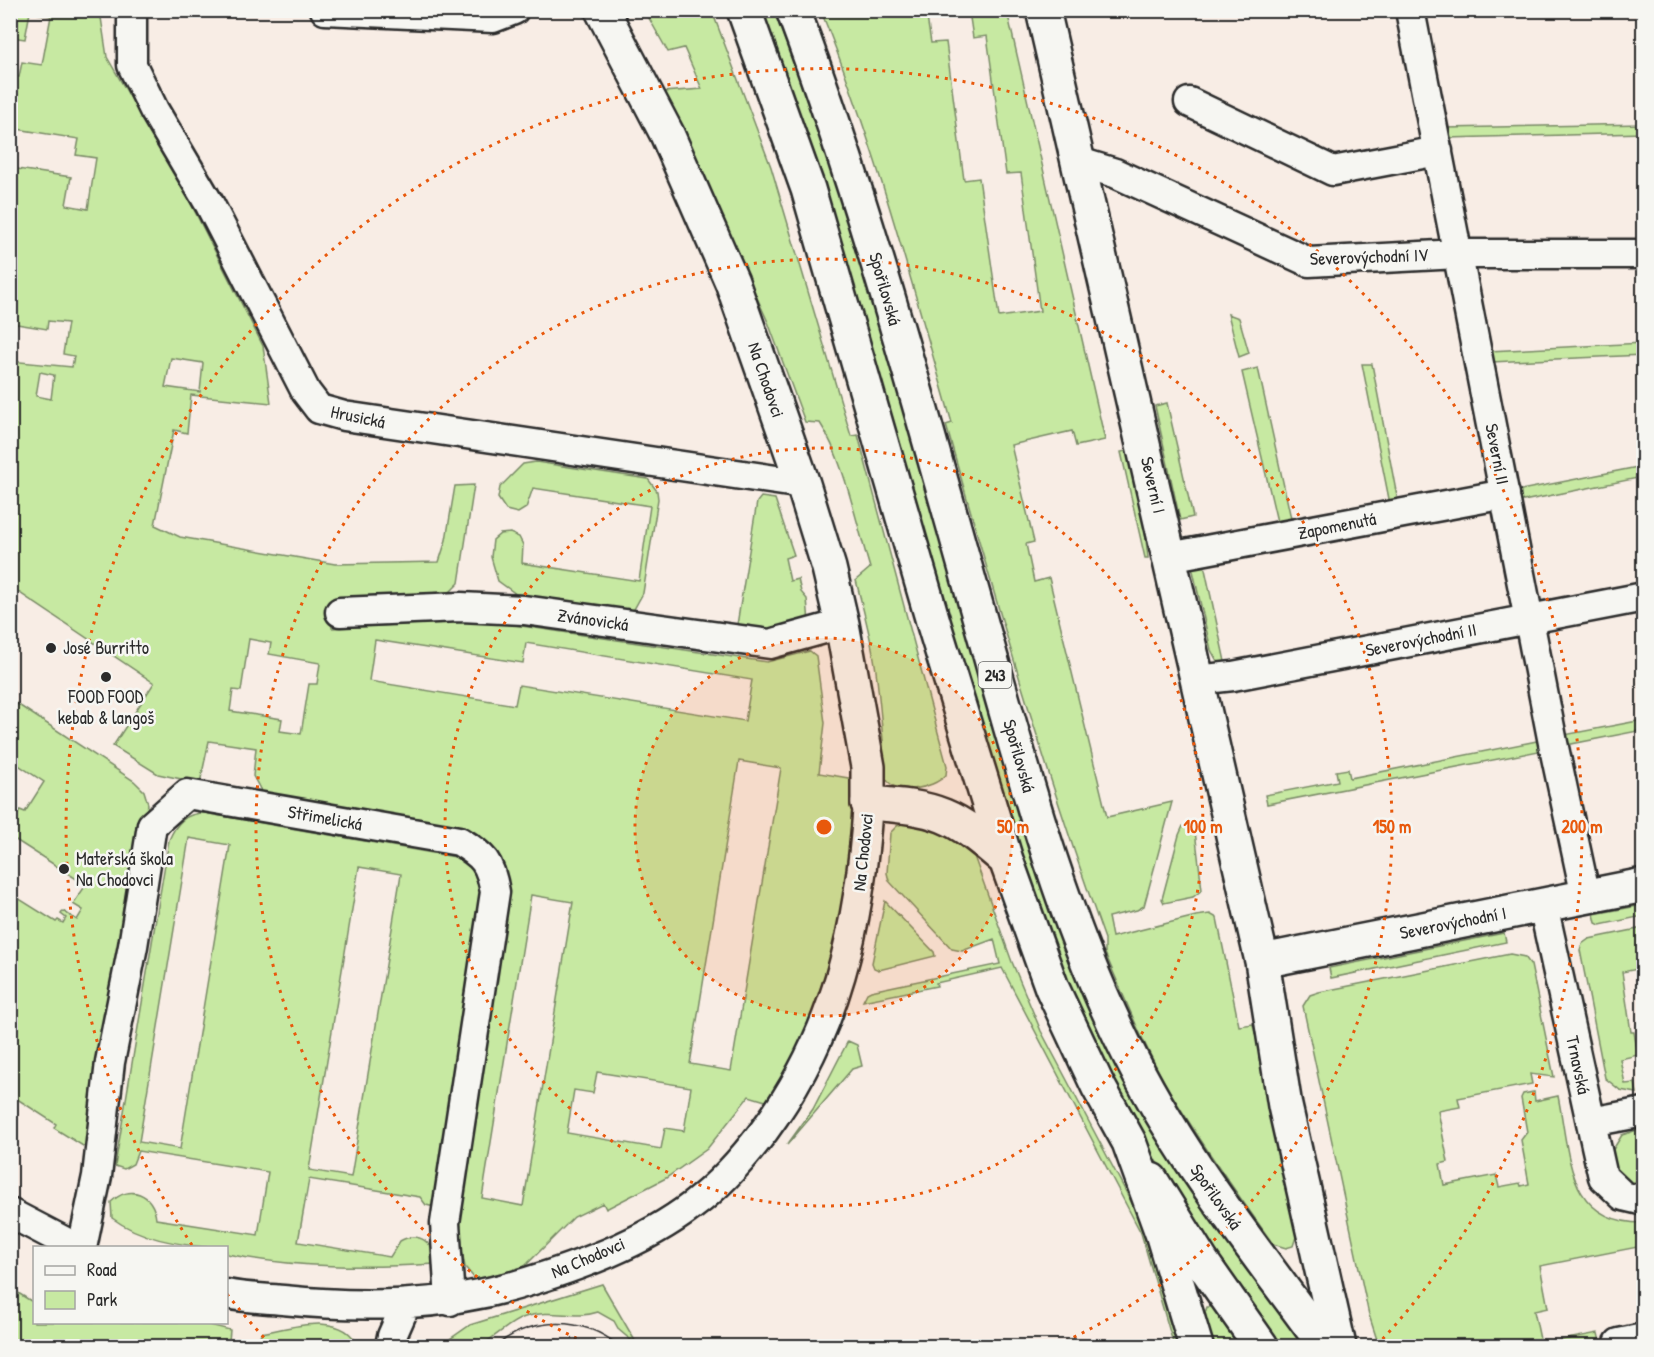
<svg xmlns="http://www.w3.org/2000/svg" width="1654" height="1357" font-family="'Patrick Hand',sans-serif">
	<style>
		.green { fill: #c7e9a2; stroke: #798a66; stroke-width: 1.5; fill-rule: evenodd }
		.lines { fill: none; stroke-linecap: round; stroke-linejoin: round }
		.street-casing { stroke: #2b2b2b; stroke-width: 33 }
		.secondary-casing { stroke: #2b2b2b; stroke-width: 38 }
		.highway-casing { stroke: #2b2b2b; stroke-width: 38 }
		.street { stroke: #f6f6f2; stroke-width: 28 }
		.secondary { stroke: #f6f6f2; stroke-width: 33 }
		.highway { stroke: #f6f6f2; stroke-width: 33 }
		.tram { stroke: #2b2b2b; stroke-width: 1.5 }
		.ring { fill: none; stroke: #e8590c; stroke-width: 3; stroke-dasharray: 3 6 }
		.poi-dot { fill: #2b2b2b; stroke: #f6f6f2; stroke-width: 2 }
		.labels { text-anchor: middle; stroke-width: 5; stroke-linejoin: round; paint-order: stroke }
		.shield { fill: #f6f6f2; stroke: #686867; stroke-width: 1.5 }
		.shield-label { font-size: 16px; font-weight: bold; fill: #2b2b2b }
		.street-label { font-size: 18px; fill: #2b2b2b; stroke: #f6f6f2 }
		.poi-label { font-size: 18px; fill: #2b2b2b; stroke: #f6f6f2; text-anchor: start }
		.centre { fill: #e8590c; stroke: #f6f6f2; stroke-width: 3 }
		.ring-label { font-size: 18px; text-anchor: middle; font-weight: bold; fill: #e8590c; stroke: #f6f6f2; stroke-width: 5; stroke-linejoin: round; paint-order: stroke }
	</style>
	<rect width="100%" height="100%" fill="#f8ede5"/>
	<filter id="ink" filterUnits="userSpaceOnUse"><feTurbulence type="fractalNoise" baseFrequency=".0167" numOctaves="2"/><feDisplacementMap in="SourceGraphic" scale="12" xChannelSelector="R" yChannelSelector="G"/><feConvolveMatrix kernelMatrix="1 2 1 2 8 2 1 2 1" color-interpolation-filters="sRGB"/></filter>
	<g filter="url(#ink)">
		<path class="green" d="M 11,11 L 100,11 L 107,57 L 187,196 L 263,346 L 271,403 L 191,395 L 187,433 L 174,430 L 155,525 L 180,537 L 335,564 L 439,562 L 446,540 L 455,486 L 474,485 L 459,583 L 447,595 L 332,601 L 332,628 L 488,621 L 767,662 L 810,651 L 816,656 L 825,723 L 819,773 L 854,779 C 851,867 839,956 805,1038 C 796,1060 781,1081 769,1102 L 749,1096 L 707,1149 L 666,1178 L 606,1209 L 603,1203 L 574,1217 L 523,1268 L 475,1279 L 465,1267 L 458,1229 L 505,877 L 498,854 L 485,842 L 264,796 L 253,776 L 256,748 L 209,741 L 200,783 L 158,774 L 113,746 L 154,683 L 11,587 L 10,361 L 72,367 L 74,356 L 63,354 L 68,323 L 48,321 L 47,329 L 11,323 L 11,168 L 71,177 L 66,205 L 88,209 L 96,158 L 76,155 L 79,139 L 11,128 L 11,76 L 19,77 L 22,62 L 42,65 L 51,16 L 30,12 L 25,39 L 11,37 ZM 171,358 L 203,363 L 200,392 L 165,387 ZM 40,372 L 54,375 L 51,399 L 36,396 ZM 249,639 L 271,643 L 269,654 L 320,663 L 317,684 L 309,684 L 301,734 L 280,731 L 282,719 L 230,711 L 233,690 L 241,691 ZM 375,640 L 523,663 L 526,643 L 752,680 L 745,721 L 519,685 L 515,705 L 369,681 ZM 739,761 L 781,768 L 731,1071 L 690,1064 ZM 531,895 L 573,902 L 523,1206 L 482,1198 ZM 597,1072 L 691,1087 L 684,1131 L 665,1128 L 661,1149 L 567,1133 L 574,1090 L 593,1093 Z
			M 645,11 L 712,11 L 771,167 L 851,436 L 858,435 L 947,766 L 946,775 C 933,789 895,797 885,777 C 880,767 884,751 883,740 C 881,717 879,694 876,671 C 872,640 863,610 856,580 L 870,568 C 857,526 844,459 820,423 L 805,422 L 768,322 L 663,92 L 702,89 L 684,48 L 668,52 Z
			M 761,11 L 774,11 C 851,213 907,421 965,629 C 1005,771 1042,917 1108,1049 C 1162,1156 1234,1250 1305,1346 L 1280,1346 L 1242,1295 L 1173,1190 L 1126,1110 L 1059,968 L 999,795 L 821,177 Z
			M 821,11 L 926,11 L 931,43 L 946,42 L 964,180 L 979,178 L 999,317 L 1040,311 L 1021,173 L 1006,174 L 987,36 L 973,38 L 969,11 L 1007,11 L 1105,440 L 1076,446 L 1072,431 L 1011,445 L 1034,542 L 1026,544 L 1034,582 L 1049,578 L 1107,817 L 1172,802 L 1144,906 L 1137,910 L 1108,917 L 1112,937 L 1196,916 L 1210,914 L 1217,918 L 1239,1026 L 1253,1024 L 1298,1231 L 1293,1246 L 1286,1248 L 1273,1244 C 1238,1195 1203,1146 1172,1095 C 1145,1050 1126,1001 1105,953 L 1105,939 C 1044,770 995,598 946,425 L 952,423 C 912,284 875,144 821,11 Z
			M 1643,124 L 1644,133 L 1447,138 L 1445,128 Z
			M 1228,314 L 1239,318 L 1249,353 L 1239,357 Z
			M 1643,343 L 1643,355 L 1491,362 L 1489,351 Z
			M 1362,364 L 1372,364 L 1398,502 L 1390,504 Z
			M 1258,368 L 1292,523 L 1278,526 L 1242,372 Z
			M 1167,403 L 1193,517 L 1180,520 L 1155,406 Z
			M 1132,450 L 1140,486 L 1148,558 L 1145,558 L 1121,452 Z
			M 536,462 L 648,479 L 657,491 L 658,499 L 643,593 L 633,611 L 624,613 L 516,594 L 498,581 L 491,557 L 493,540 L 500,534 L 510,533 L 519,537 L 523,545 L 522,563 L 639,581 L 650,506 L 533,488 L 526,508 L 518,513 L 506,510 L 498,498 L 500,487 L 523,464 Z
			M 1643,466 L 1643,477 L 1518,502 L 1516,491 Z
			M 761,497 L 775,499 L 794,555 L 785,558 L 790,581 L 798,579 L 801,592 L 807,599 L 809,623 L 776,633 L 737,625 L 757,502 Z
			M 1203,560 L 1226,666 L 1217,661 L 1211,650 L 1191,562 Z
			M 11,700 L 134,781 L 144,791 L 148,804 L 88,1146 L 83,1146 L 54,1128 L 56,1124 L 11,1095 L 10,893 L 56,922 L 58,920 L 63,923 L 66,918 L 61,914 L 63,911 L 77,920 L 83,910 L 73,904 L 86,885 L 11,837 L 11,825 L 20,810 L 25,812 L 44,782 L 11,760 Z
			M 1643,720 L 1643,730 L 1566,745 L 1564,735 Z
			M 1542,740 L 1544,750 L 1267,804 L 1265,795 L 1338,781 L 1336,771 L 1348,769 L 1350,778 Z
			M 204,813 L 455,857 L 460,854 L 483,880 L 435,1207 L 426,1205 L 420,1197 L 309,1179 L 298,1242 L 390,1257 L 400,1241 C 419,1230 436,1244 436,1264 C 366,1268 295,1268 227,1254 L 226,1248 C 189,1247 143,1241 112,1218 L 111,1202 C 130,1184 153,1193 156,1219 L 258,1235 L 268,1172 L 138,1151 L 133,1164 L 124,1169 L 115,1166 L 169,840 C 176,823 186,813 204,813 ZM 189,838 L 230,845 L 180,1149 L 139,1142 ZM 359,867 L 401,874 L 351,1177 L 309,1170 Z
			M 909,821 L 921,822 L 970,845 L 1012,962 L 1041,1031 L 1144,1226 L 1165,1289 L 1179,1346 L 1174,1346 L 1141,1233 L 1002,968 L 936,983 L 937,986 L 863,1001 L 867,993 L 871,991 L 1000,964 L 994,939 L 962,951 L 952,949 L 889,881 L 887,873 L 890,833 L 897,826 Z
			M 1189,823 L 1195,831 L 1202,890 L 1193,897 L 1164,903 L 1162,899 L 1179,835 L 1183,826 Z
			M 885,901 L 934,952 L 935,956 L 879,970 L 874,968 L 872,963 Z
			M 1643,905 L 1643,916 L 1600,925 L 1596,923 L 1594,914 Z
			M 1643,928 L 1643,968 L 1622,972 L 1631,1032 L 1634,1032 L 1638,1055 L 1620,1059 L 1625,1084 L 1635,1083 L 1637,1093 L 1620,1090 L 1605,1078 L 1580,950 L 1582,944 L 1589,939 Z
			M 1504,933 L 1506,942 L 1331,978 L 1329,968 Z
			M 1510,954 L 1525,957 L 1531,965 L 1554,1077 L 1530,1074 L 1532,1084 L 1458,1098 L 1460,1107 L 1438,1111 L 1448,1162 L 1440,1164 L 1444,1185 L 1496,1175 L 1499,1187 L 1520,1183 L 1521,1186 L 1529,1184 L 1521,1140 L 1527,1132 L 1521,1098 L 1523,1094 L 1534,1092 L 1535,1101 L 1558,1096 C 1570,1155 1566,1223 1643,1223 L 1643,1246 L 1540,1266 L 1548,1308 L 1534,1311 L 1541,1344 L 1598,1333 L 1601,1346 L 1379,1346 L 1369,1315 L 1303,1006 L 1310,995 L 1319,992 Z
			M 848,1041 L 857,1045 L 862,1066 L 852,1069 L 787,1145 L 813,1109 Z
			M 1643,1128 L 1643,1188 L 1633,1187 L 1616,1174 L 1612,1151 L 1622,1135 Z
			M 602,1284 L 638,1346 L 619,1330 L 614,1321 L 598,1312 C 575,1320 552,1308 525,1317 C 508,1322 490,1343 478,1346 C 467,1349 452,1347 440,1346 L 470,1325 Z
			M 10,1288 L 31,1301 L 34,1299 L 34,1322 L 198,1322 L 230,1330 L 229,1341 L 258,1344 L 261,1333 C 290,1328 343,1310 358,1346 L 11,1346 Z
			M 1207,1307 L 1212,1307 L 1242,1346 L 1212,1346 L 1205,1313 Z"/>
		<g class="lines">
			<g class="street-casing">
				<path id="street" d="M 132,10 L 132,65 L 154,110 L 210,205 L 306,392 L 319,409 L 344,416 L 803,484
					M 325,10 L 493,18 L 514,10
					M 1410,10 L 1553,743 L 1586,897
					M 1189,102 L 1333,171 L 1438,151
					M 1079,162 L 1115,173 L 1309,262 L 1458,254 L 1644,254
					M 1169,557 L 1505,494
					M 340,612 L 461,607 L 524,610 L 770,644 L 842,624
					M 1197,680 L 1233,676 L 1644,597
					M 1543,905 L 1603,1177 L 1623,1196 L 1644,1201
					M 1591,1122 L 1644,1112
					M 10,1213 L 77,1248
					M 82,1248 L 97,1176 L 110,1062 L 133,946 L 152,825 L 187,794 L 459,841 C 484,856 490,862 495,892 L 445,1223 L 450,1301
					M 226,1294 C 245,1298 264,1298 283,1300 C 362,1308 440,1307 517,1285 C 577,1267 642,1244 693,1205 C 721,1184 743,1159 764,1131 C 838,1031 860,924 868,803
					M 1619,1343 L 1644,1338
					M 390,1346 L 392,1336 L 406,1304"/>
			</g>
			<g class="secondary-casing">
				<path id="secondary" d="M 602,10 L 667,134 L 732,282 L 803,484 L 829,568 L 842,624 L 868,767 L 868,803
					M 1043,10 L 1262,961 L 1285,1106 L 1339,1346
					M 1262,961 L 1644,885
					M 1151,1180 L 1202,1262 L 1261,1346"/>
			</g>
			<g class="highway-casing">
				<path id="highway" d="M 744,10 L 808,189 L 934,625 L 1006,860 L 1052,988 L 1098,1086 L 1129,1142 L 1162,1233 L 1196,1346
					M 793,10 C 870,215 925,427 985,637 C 1024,775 1061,915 1124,1044 C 1177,1154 1254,1248 1325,1346
					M 868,803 C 939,808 952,813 1006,860"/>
			</g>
			<use href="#street" class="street"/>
			<use href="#secondary" class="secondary"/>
			<use href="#highway" class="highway"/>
			<path class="tram" d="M 496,1346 C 532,1316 583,1316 619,1346
				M 528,1346 L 555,1340 L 586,1346"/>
		</g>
	</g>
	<circle cx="824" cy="827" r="189" fill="#e8590c" fill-opacity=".12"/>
	<g class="ring">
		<circle cx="824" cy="827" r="189"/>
		<circle cx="824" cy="827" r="379"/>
		<path d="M593 1346A568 568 0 1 1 1055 1346"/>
		<path d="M270 1344A758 758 0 0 1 227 1294M192 1245A758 758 0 1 1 1378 1344"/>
	</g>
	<g class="poi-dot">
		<circle cx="51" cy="648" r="6"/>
		<circle cx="106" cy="677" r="6"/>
		<circle cx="64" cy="869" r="6"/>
	</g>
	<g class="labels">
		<rect class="shield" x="978.5" y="662" width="33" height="26" rx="4.5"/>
		<g class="shield-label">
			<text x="995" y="681">243</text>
		</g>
		<g class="street-label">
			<text transform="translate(1369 257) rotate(-2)" y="6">Severovýchodní IV</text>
			<text transform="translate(885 289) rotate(74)" y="6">Spořilovská</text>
			<text transform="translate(766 380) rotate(71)" y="6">Na Chodovci</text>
			<text transform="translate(358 417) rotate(12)" y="6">Hrusická</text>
			<text transform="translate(1497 454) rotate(79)" y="6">Severní II</text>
			<text transform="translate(1153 485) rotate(77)" y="6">Severní I</text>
			<text transform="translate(1337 526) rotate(-11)" y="6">Zapomenutá</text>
			<text transform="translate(593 620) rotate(8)" y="6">Zvánovická</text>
			<text transform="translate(1421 640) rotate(-11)" y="6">Severovýchodní II</text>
			<text transform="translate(1019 756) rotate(74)" y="6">Spořilovská</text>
			<text transform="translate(325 818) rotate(10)" y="6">Střimelická</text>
			<text transform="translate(863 852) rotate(-84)" y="6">Na Chodovci</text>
			<text transform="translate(1453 923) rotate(-11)" y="6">Severovýchodní I</text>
			<text transform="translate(1578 1065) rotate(78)" y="6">Trnavská</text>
			<text transform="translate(1216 1197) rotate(55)" y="6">Spořilovská</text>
			<text transform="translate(588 1258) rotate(-23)" y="6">Na Chodovci</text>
		</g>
		<g class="poi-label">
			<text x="63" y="654">José Burritto</text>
			<text x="106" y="703" text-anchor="middle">FOOD FOOD<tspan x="106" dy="21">kebab &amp; langoš</tspan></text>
			<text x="76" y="865">Mateřská škola<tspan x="76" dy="21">Na Chodovci</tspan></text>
		</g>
	</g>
	<circle cx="824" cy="827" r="9" class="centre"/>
	<g class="ring-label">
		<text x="1013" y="833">50 m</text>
		<text x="1203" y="833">100 m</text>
		<text x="1392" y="833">150 m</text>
		<text x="1582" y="833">200 m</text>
	</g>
	<rect width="1654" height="1357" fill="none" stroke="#f6f6f2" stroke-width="36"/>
	<rect x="18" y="18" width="1618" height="1321" fill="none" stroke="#2b2b2b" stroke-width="2" filter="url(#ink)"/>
	<rect x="33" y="1246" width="195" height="78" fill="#f6f6f2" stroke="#a5a5a2" stroke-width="1.5"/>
	<rect x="45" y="1266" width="30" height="9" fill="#f6f6f2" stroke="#a5a5a2" stroke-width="1.5"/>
	<text x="87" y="1276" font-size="18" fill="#2b2b2b">Road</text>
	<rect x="45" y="1291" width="30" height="18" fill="#c7e9a2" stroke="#a5a5a2" stroke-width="1.5"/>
	<text x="87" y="1306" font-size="18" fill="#2b2b2b">Park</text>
</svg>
